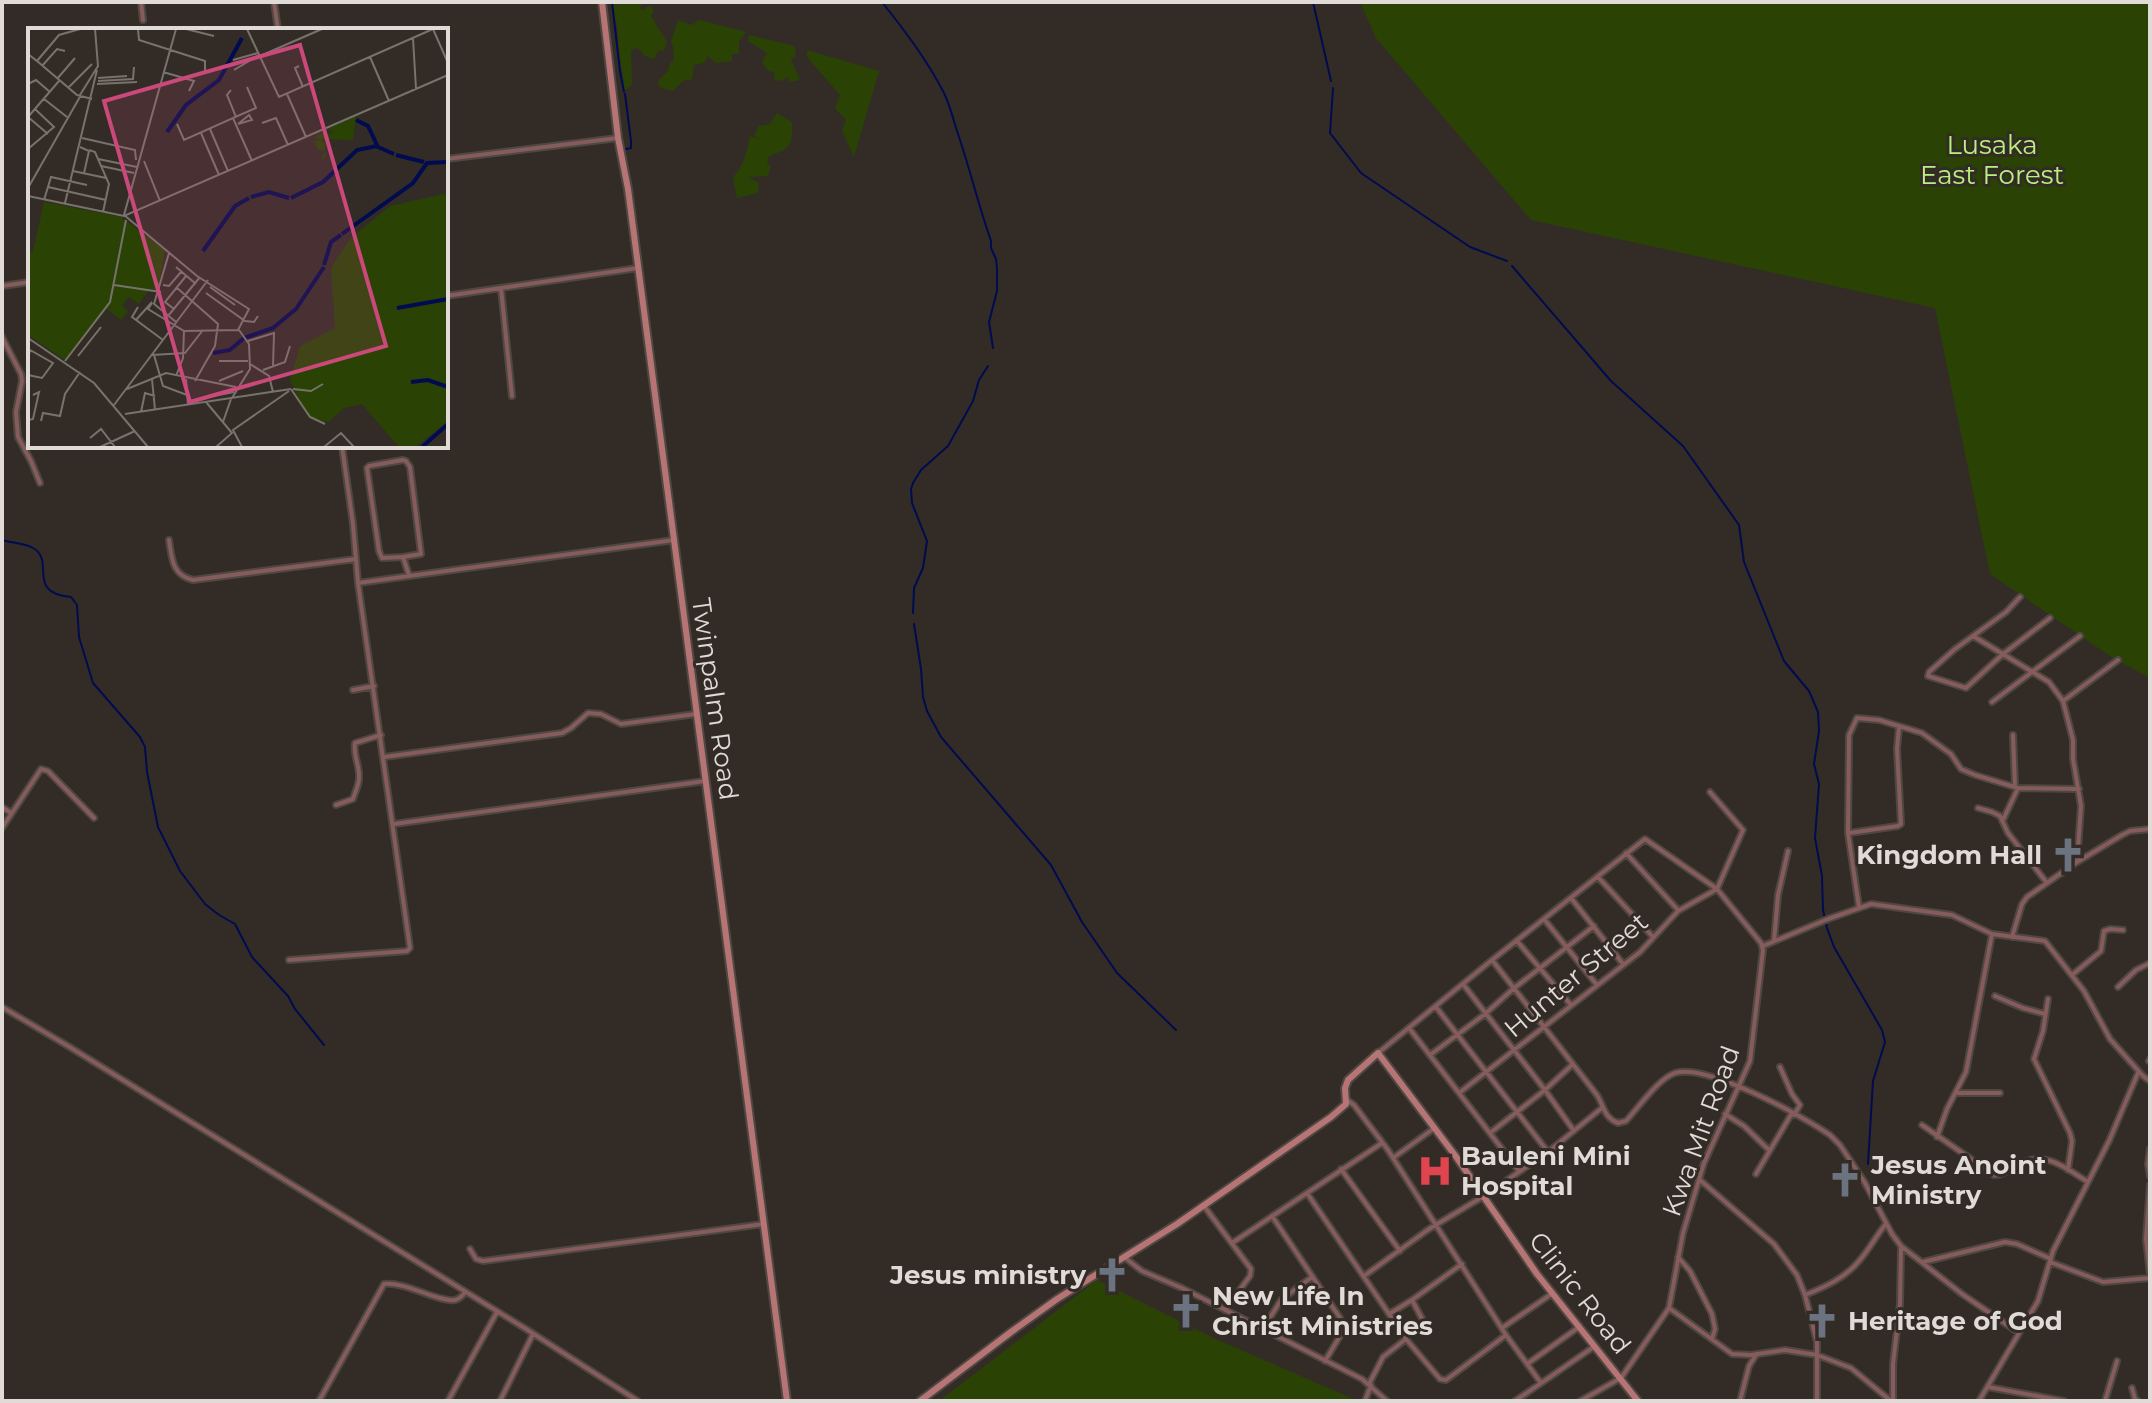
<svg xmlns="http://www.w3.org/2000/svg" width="2152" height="1403" font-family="Montserrat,sans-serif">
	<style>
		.green { fill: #2a4305 }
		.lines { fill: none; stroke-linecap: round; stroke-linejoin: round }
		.stream { stroke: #000b50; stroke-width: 2 }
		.street-casing { stroke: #4f4842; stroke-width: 8 }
		.secondary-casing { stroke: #4f4842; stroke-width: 10 }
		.street { stroke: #855b5c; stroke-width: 4 }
		.secondary { stroke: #b67475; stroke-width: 6 }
		.labels { text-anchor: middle; stroke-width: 6; stroke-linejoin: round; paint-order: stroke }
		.park-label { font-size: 26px; fill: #b9ef7f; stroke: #332c26 }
		.street-label { font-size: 26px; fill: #e0dbd7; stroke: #332c26 }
		.poi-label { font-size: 26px; font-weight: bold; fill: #e0dbd7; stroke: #332c26; text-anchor: start }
		.inset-river { fill: none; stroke: #000b50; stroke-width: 4 }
		.inset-road { fill: none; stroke: #78726d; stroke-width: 2 }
		.view { fill: #ca497a; fill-opacity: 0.15; stroke: #ca497a; stroke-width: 4 }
		.inset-edge { fill: none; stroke: #e0dbd7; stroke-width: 4 }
	</style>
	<rect width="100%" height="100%" fill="#332c26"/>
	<path class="green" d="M 615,2 L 642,2 L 640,8 L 643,10 L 650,5 L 654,11 L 651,16 L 667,42 L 664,50 L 658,51 L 654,59 L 645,56 L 638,48 L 631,50 L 632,85 L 625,90 C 623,76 621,64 619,51 C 618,42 619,32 617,24 C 615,16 612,14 612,5 Z
		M 1360,2 L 2150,2 L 2150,678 L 2113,658 L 1990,574 L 1935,308 L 1531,220 L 1376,38 Z
		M 678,20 L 691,25 L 700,20 L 746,32 L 739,41 L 739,54 L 732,54 L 732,61 L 716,63 L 708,56 L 704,63 L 694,65 L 692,79 L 683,81 L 673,91 L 659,87 L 658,81 L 668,71 L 670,63 L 674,60 L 673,46 L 671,42 Z
		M 749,35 L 794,46 L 796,54 L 791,60 L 800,80 L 789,82 L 788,77 L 780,81 L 774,80 L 775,72 L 768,71 L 762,62 L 767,53 L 748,41 Z
		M 807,50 L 879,71 L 854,157 L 842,131 L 846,120 L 835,108 L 840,95 L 807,57 Z
		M 777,113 L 792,122 C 792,146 792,148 769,156 L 767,164 L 771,166 L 768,176 L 748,177 L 759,183 L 758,193 L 737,198 L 733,177 C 743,168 748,149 750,136 L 761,140 L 754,136 L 759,126 L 770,124 Z
		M 1097,1280 L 1211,1337 L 1358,1401 L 939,1401 Z"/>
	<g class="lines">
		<path class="stream" d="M 612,2 L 620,71 L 624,92
			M 882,2 C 905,31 927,60 944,93 C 949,104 953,117 956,128 C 969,165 978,204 991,241 L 991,248 L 996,259 L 997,269 L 997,291 L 989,322 L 993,348
			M 1313,2 L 1331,81
			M 1333,88 L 1330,133 L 1361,173 L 1470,247 L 1507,261
			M 622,150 L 631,148 L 631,141 L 625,94
			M 1512,266 L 1611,381 L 1683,446 L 1739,525 L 1744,562 L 1784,661 L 1809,691 L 1818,712 L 1819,731 L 1814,764 L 1819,784 L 1815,838 L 1822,876 L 1823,910 L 1827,928 L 1834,947 L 1882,1030 L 1885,1042 L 1873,1081 L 1868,1164
			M 2,540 C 12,543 24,543 33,548 C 56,561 25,593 71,597 L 77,605 L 79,637 L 93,683 L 140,737 L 145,747 L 147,772 L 158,827 L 180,871 L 205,904 L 219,915 L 235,924 L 252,957 L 288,996 L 295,1009 L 324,1045
			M 913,613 L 914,588 L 923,568 L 927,541 L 912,503 L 911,489 L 913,483 L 921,470 L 948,446 L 973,401 L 979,380 L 988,366
			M 914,624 L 921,669 L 923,697 L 927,711 L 941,737 L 1051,865 L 1082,922 L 1117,973 L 1176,1030"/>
		<g class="street-casing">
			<path id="street" d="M 141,2 L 143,20
				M 274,2 L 278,30
				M 446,159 L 618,138
				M 2,286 L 30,282
				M 501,288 L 512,396
				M 446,296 L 638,268
				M 2,337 L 21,374 L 22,381 L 16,412 L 18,437 L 31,461 L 40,483
				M 446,399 L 446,401
				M 342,446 L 353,524 L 358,583
				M 169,540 C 172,559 172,575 193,580 L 356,559
				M 403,557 L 382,558 L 379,551 L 367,468 L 369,466 L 403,460 L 406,461 L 410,467 L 421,554 L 403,557 L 409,575
				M 2020,597 L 2006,612 L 1955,649 L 1929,672 L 1928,676 L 1966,688 L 2003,654 L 2050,618
				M 1973,636 L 2049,682 L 2063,701 L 2073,740 L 2073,759 L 2081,806 L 2077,862
				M 353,690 L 374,686
				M 2063,701 L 2118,660
				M 1992,702 L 2080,636
				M 2013,735 L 2015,786
				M 384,757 L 562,733 L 571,728 L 588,713 L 601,714 L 621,724 L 696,714
				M 336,805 L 353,799 C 355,792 359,785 359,778 C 360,766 353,756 355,743 L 381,735
				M 2,807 L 11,813
				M 1978,808 L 1992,812 L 2000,816 L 2008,833 L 2047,883
				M 2003,820 L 2018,788
				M 394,824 L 705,781
				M 2,828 L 41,769 L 48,771 L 94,818
				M 1849,833 L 1898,826 L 1901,824 L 1897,749 L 1899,727
				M 1626,853 L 1678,910
				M 1598,877 L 1653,937
				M 1571,898 L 1623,964
				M 1859,907 L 1848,833 L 1849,735 L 1857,718 L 1879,720 L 1922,733 L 1951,754 L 1961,769 L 1975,775 L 2018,788 L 2079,789
				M 1544,919 L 1597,985
				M 2012,937 L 2022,904 L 2027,897 L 2077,862 L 2122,835 L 2130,831 L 2150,829
				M 1517,941 L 1571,1005
				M 1774,941 L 1778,895 L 1788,851
				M 1763,946 L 1828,919 L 1871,904 L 1952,915 L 1992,934 L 2045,941 L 2084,991 L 2110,1039 L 2143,1076 L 2150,1081
				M 289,960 L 407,951 L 410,948 L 358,583 L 674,540
				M 1492,960 L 1597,1095 C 1604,1106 1604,1118 1618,1123 L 1626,1121 C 1638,1108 1659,1078 1675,1073 C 1706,1063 1803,1116 1830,1135 L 1840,1145 L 1865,1183 L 1892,1234 L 1901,1246 L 1962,1294 L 2019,1333
				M 2072,975 L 2101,951 L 2104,931 L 2110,929 L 2123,930
				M 1463,984 L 1545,1090 L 1574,1131
				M 2118,987 L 2136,970 L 2150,963
				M 1995,996 L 2023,1008 L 2045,1014
				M 2048,999 L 2043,1031 L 2034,1059 L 2070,1133 L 2072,1141 L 2068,1170
				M 2,1007 L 68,1046 L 526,1329 L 638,1401
				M 1436,1007 L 1548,1152
				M 1409,1028 L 1519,1171
				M 1378,1053 L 1492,960 L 1645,839 L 1717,889 L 1761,943 L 1763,950 L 1750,1061 L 1704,1163 L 1683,1233 L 1669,1308 L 1621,1378 L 1580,1401
				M 1430,1055 L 1485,1014 L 1513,989 L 1594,926
				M 2149,1061 L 2150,1059
				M 1780,1067 L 1792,1094 L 1800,1105 L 1794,1115
				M 1459,1093 L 1640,952 L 1678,911 L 1717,889 L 1743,830 L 1710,792
				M 1958,1093 L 2000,1093
				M 1347,1100 L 1354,1105 L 1388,1150 L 1506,1335 L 1541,1383
				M 1725,1114 L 1744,1126 L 1769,1150
				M 1922,1125 L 1994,1175 C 2003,1175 2009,1170 2018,1165 C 2045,1149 2065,1168 2088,1182
				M 1490,1133 L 1545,1090 L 1573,1064
				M 1937,1137 L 1947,1109 L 1966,1072 L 1992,934
				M 2150,1149 L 2148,1164 L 2150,1176
				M 1393,1158 L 1433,1129
				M 1341,1169 L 1400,1251
				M 1756,1174 L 1792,1113
				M 1700,1180 L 1774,1244 L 1797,1275 L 1805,1295 L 1817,1342 L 1817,1401
				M 2150,1185 L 2146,1239 L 2150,1274
				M 1307,1193 L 1406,1339 L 1440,1379 L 1446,1380 L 1506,1335
				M 1204,1206 L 1251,1269 L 1250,1276 L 1225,1310
				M 1272,1216 L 1344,1324 L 1343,1331 L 1325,1361
				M 1232,1243 L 1382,1143
				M 470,1249 L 476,1259 L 483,1261 L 764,1224
				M 1124,1257 L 1142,1271 L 1182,1288 L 1362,1379 L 1387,1401
				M 1678,1257 L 1690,1271 L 1712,1314 L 1715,1329 L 1712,1339
				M 1923,1262 L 2005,1242 L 2017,1244 L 2051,1259
				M 2050,1262 L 2103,1282 L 2150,1278
				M 1364,1276 L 1429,1229 L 1484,1196 L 1548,1152 L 1603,1107
				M 1805,1295 C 1825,1287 1845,1278 1859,1261 C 1869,1250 1876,1236 1885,1225
				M 1412,1300 L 1426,1326
				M 1669,1308 L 1732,1354 L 1751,1355 L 1785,1350 L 1817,1355 L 1851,1368 L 1891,1401
				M 1389,1314 L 1412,1300 L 1462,1264
				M 1502,1328 L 1553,1293
				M 1263,1329 L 1281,1300 L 1312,1277
				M 1527,1364 L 1579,1327
				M 1369,1384 L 1383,1357 L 1406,1339
				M 1988,1387 L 2064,1401
				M 2132,1388 L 2135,1399 L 2138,1401
				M 319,1401 L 384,1284 C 404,1281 440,1303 455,1300 C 459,1299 463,1295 465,1292
				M 448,1401 L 497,1312
				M 500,1401 L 533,1334
				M 1365,1401 L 1371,1385
				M 1515,1401 L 1595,1346
				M 1740,1401 L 1749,1366 L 1756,1355
				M 1893,1401 L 1893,1364 L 1900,1304 L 1901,1248
				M 1979,1401 L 2038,1301 L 2053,1251 L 2109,1141 L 2138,1073
				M 2105,1401 L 2117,1361"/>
		</g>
		<g class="secondary-casing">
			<path id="secondary" d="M 602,2 L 618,138 L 628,189 L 787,1401
				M 920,1401 L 1011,1332 L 1057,1299 L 1177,1224 L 1331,1117 L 1346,1104 L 1345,1088 L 1348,1080 L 1378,1053 L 1457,1158 L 1537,1274 L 1638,1401"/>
		</g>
		<use href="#street" class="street"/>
		<use href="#secondary" class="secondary"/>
	</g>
	<defs>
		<g id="church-bare" transform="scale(2.76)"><path d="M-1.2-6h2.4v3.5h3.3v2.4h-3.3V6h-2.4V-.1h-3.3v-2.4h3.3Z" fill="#6b7280" stroke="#332c26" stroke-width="2.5" paint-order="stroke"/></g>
		<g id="hospital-bare" transform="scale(2.76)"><path d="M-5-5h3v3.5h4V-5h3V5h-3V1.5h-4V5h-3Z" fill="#e0444e" stroke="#332c26" stroke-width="2.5" paint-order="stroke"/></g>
	</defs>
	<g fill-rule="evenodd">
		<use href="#church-bare" x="2068" y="855"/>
		<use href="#hospital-bare" x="1435" y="1171"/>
		<use href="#church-bare" x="1845" y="1180"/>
		<use href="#church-bare" x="1112" y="1275"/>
		<use href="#church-bare" x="1186" y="1311"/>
		<use href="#church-bare" x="1822" y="1321"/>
	</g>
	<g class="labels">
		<g class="park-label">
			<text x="1992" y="154">Lusaka<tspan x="1992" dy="30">East Forest</tspan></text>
		</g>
		<g class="street-label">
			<text transform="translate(715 699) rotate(82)" y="9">Twinpalm Road</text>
			<text transform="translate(1576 975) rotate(-40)" y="9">Hunter Street</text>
			<text transform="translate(1701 1131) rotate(-70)" y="9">Kwa Mit Road</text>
			<text transform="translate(1580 1293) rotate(52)" y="9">Clinic Road</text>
		</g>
		<g class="poi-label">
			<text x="2042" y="864" text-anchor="end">Kingdom Hall</text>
			<text x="1461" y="1165">Bauleni Mini<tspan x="1461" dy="30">Hospital</tspan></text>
			<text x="1871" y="1174">Jesus Anoint<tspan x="1871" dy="30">Ministry</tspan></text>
			<text x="1086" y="1284" text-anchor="end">Jesus ministry</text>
			<text x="1212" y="1305">New Life In<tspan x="1212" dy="30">Christ Ministries</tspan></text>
			<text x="1848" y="1330">Heritage of God</text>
		</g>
	</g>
	<g transform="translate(28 28)">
		<rect width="420" height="420" fill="#332c26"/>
		<path d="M 328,88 L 325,112 L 293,111 L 297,116 L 297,130 L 293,132 L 297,122 L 290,122 L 286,113 L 293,112 L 286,109 L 297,103 L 298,108 L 307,103 L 298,102 ZM 420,165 L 420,393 L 387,419 L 371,419 L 334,376 L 316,380 L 300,394 L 281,390 L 262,353 L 272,318 L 307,300 L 303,240 L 322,211 L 362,178 ZM 16,174 L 93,189 L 137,222 L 130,264 L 120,263 L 111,276 L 101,269 L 94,278 L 100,283 L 93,292 L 79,281 L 37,332 L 0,307 L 0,224 L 5,224 Z" fill="#2a4305"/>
		<path class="inset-river" d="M 328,92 L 340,98 L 350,119 L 366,126M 139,104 L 158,77 L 191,52 L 214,10M 368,127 L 396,134M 223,169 L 241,164 L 261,170M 263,170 L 295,154 L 329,122 L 349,118M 314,206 L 385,155 L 399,135 L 420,134M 175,223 L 207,178 L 221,170M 296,237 L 303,214 L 313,207M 369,280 L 420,271M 185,325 L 202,322 L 216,310 L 245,300 L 268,281 L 296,239M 383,354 L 400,352 L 420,359M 394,419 L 420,396"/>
		<path class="inset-road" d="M 110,1 L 111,12 L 177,33 L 177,43M 158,1 L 186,8M 219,1 L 251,69 L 405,1M 405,1 L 420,35M 385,10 L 388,61M 0,26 L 9,33 L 31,7 L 52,1M 232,28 L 294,1M 342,29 L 361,73M 205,32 L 230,25M 9,33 L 49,67 L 64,71M 14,38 L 29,21 L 37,23M 271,38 L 267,40 L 275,59M 206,42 L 231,27M 135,44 L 166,53 L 161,63M 70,50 L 99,48M 29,51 L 47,30M 70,53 L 105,51 L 106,39M 0,56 L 8,52 L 22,64M 69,56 L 109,54M 40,60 L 64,36M 203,62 L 199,67 L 208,89M 259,66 L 278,109M 52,67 L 70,38 L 67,1M 16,71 L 39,89M 0,89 L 31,53M 0,89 L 20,106M 205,90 L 228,80 L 219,59M 234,95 L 248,90 L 260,117M 149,96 L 156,112 L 205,90 L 224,133M 210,96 L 224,92 L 221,87 L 210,96M 182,101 L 200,143M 173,105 L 191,147M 54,110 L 107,122 L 108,132M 52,119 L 61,123 L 56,145M 0,121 L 26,99 L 7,81M 61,122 L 67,124 L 81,156 L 75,184M 70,131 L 109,139M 116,133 L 132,173M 73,138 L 106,145M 45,143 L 78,150M 20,159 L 23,149 L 59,157M 0,160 L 53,67M 0,168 L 96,188 L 420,47M 16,172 L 20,159 L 78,172M 37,175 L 69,42M 148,239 L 168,256M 86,257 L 133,264M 135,257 L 141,258 L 153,244M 148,259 L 190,296 L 187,318 L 167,353M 182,259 L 207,277M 178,265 L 217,293 L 226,294 L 230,288M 124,275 L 120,281 L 156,303 L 210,302 L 221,281 L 169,248 L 96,187 L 148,1M 125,275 L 148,294M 126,276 L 141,225M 110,279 L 104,289 L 135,312M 146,281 L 137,274 L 158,248M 140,288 L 172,249M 108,292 L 124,274M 0,310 L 66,355 L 120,419M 220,313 L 246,305 L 245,339M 124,327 L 157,325 L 175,302M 126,327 L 135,358 L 159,367M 50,328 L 73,299M 0,331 L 2,322 L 25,335 L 14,350 L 0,347M 37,333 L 82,274 L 98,192M 191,333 L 220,333M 222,336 L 241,348 L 245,364M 235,342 L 257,334 L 262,318M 148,348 L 155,330 L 156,303M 124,351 L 127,382M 158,351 L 160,377M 191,353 L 215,343M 99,361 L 138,345 L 208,359M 263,361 L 282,389 L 297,396M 265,361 L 283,363 L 295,356M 180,369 L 206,364M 204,370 L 222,341 L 221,316 L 211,302M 178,374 L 204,405 L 188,419M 86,377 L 180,252M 113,384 L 117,365 L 127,368M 97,386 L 263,361M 0,392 L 5,391 L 11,364 L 5,367M 13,393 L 15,385 L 32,388 L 37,366 L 52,344M 195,394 L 203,371M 62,410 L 73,401 L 87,419M 72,419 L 107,403M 214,419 L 205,402 L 261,363M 296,419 L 313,405 L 326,419"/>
		<path class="view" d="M 272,17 L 358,318 L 162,374 L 76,73 Z"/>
		<rect width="420" height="420" class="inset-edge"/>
	</g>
	<rect width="2152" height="1403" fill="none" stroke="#e0dbd7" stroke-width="8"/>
</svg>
